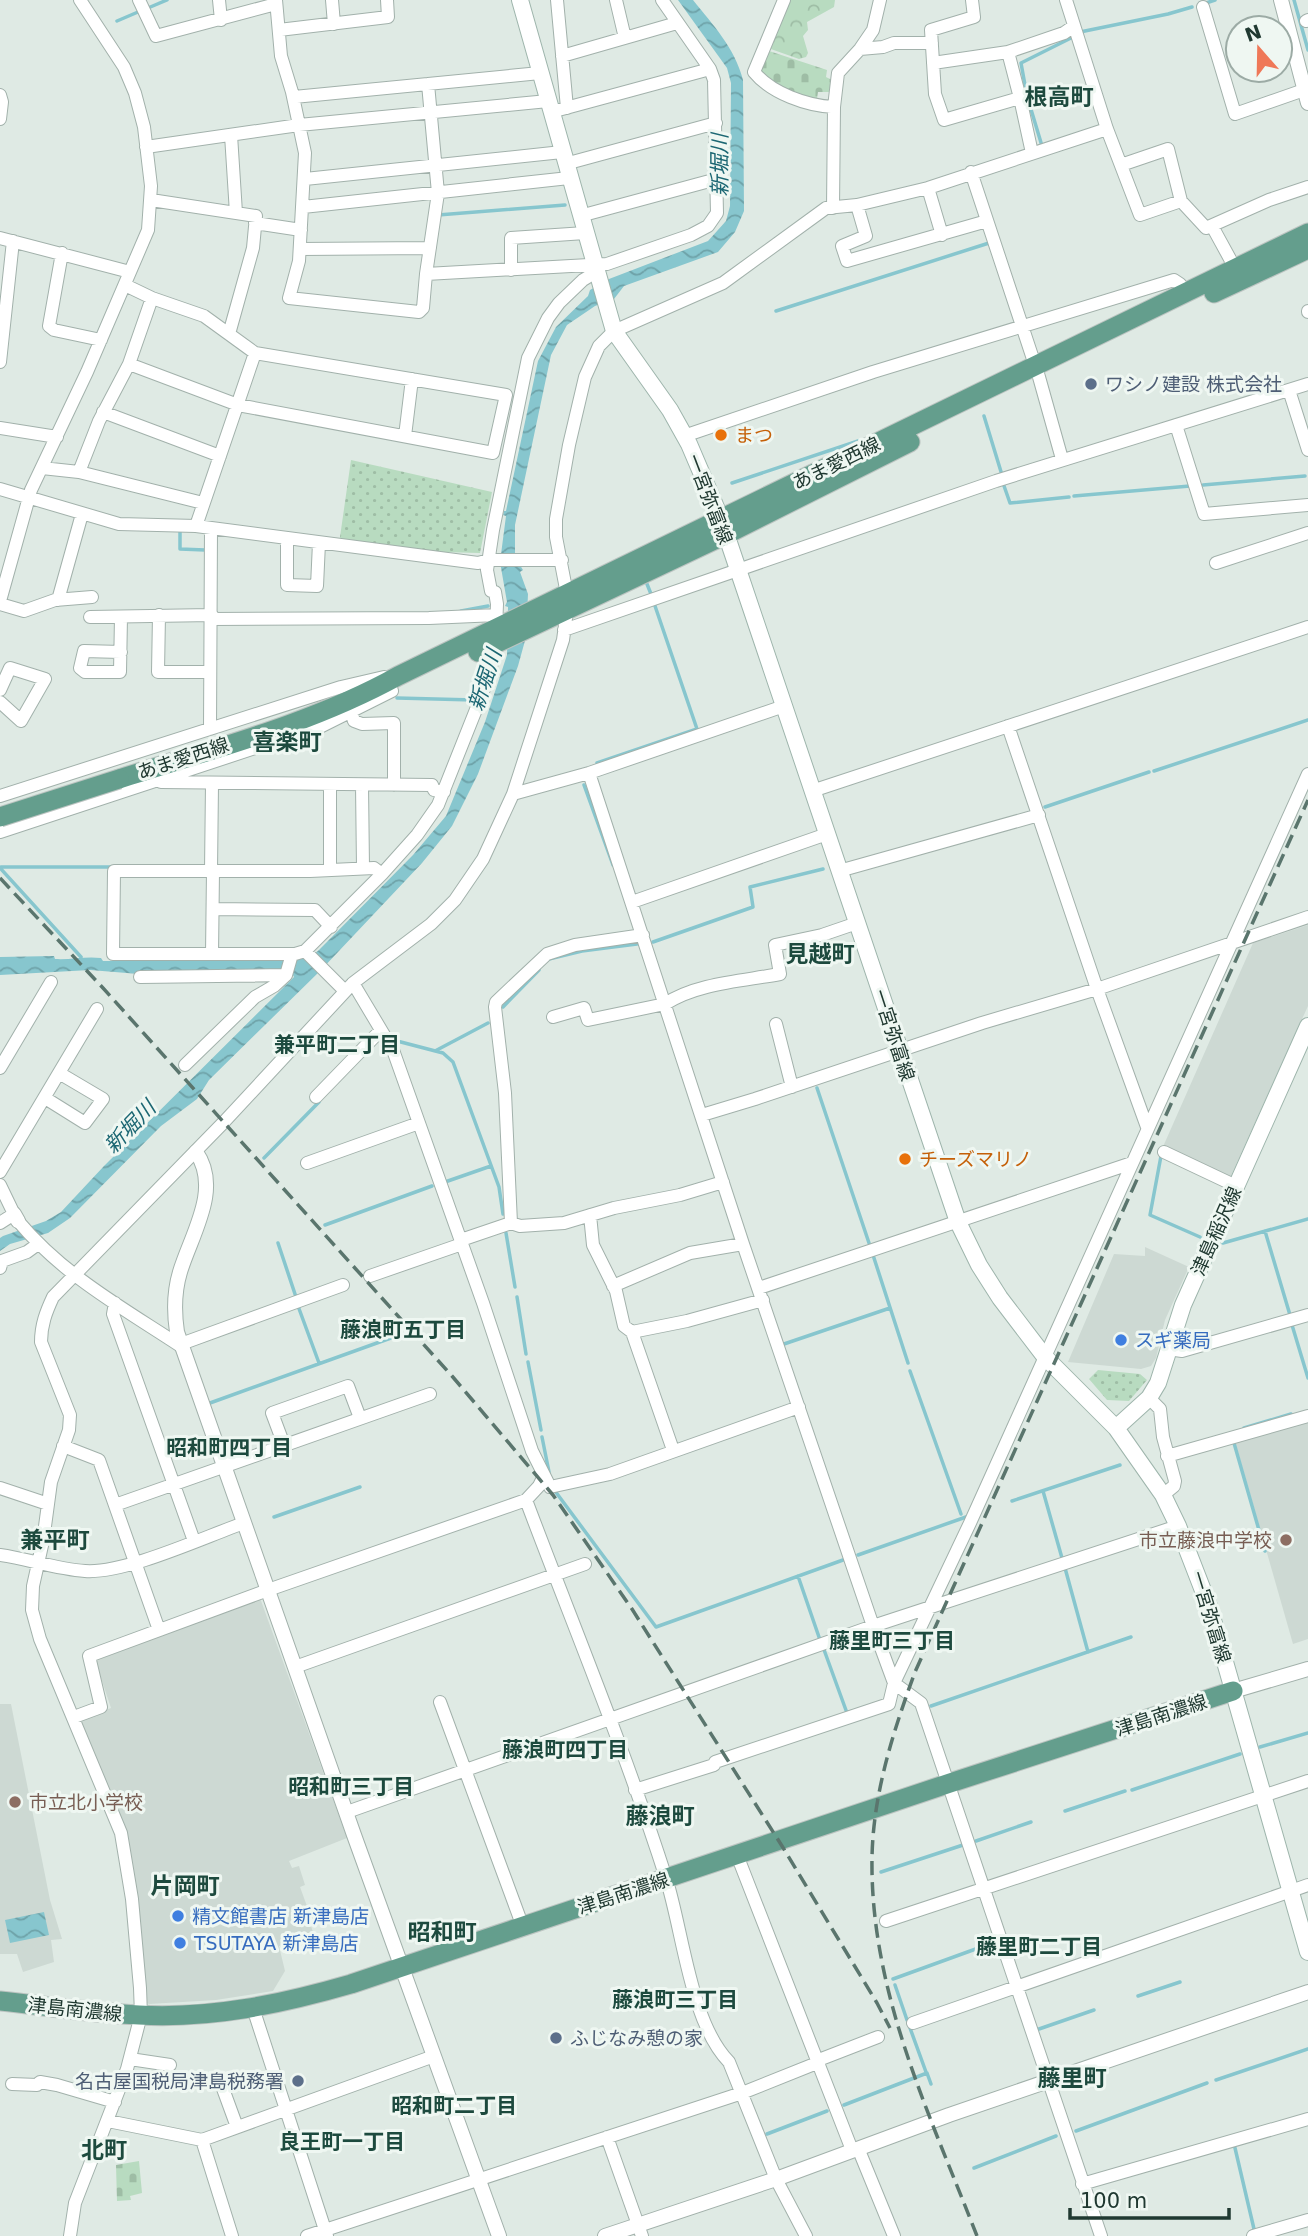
<svg xmlns="http://www.w3.org/2000/svg" width="1308" height="2236" font-family="'DejaVu Sans','Noto Sans JP',sans-serif">
	<style>
		.built { fill: #cdd9d3 }
		.grass { fill: url(#grass-dots) }
		.forest { fill: url(#forest-crowns) }
		.cemetery { fill: url(#cemetery-stones) }
		.water { fill: url(#water-waves) }
		.lines { fill: none; stroke-linecap: round; stroke-linejoin: round }
		.stream { stroke: #87c6ce; stroke-width: 3.5 }
		.minor-casing { stroke: #a2b1ab; stroke-width: 14 }
		.tertiary-casing { stroke: #a2b1ab; stroke-width: 16 }
		.secondary-casing { stroke: #9eb5ac; stroke-width: 18 }
		.primary-casing { stroke: #bcc4c1; stroke-width: 21 }
		.minor { stroke: #fff; stroke-width: 12 }
		.tertiary { stroke: #fff; stroke-width: 14 }
		.secondary { stroke: #fff; stroke-width: 16 }
		.primary { stroke: #649e8d; stroke-width: 19 }
		.rail { stroke: #5a756d; stroke-width: 3.5; stroke-dasharray: 14 7; stroke-linecap: butt }
		.primary-bridge-casing { stroke: #bcc4c1; stroke-width: 21; stroke-linecap: butt }
		.primary-bridge { stroke: #649e8d; stroke-width: 19 }
		.service-dot { fill: #5c6f8a; stroke: #eff7f2; stroke-width: 2.5 }
		.food-dot { fill: #e8710a; stroke: #eff7f2; stroke-width: 2.5 }
		.shop-dot { fill: #3f7fe0; stroke: #eff7f2; stroke-width: 2.5 }
		.education-dot { fill: #8d6e63; stroke: #eff7f2; stroke-width: 2.5 }
		.labels { text-anchor: middle; stroke-width: 6; stroke-linejoin: round; paint-order: stroke }
		.service-label { font-size: 19px; fill: #4e5e75; stroke: #eff7f2; text-anchor: start }
		.food-label { font-size: 19px; fill: #c56008; stroke: #eff7f2; text-anchor: start }
		.street-label { font-size: 19px; fill: #203931; stroke: #eff7f2 }
		.shop-label { font-size: 19px; fill: #366cbe; stroke: #eff7f2; text-anchor: start }
		.education-label { font-size: 19px; fill: #785e54; stroke: #eff7f2; text-anchor: end }
		.water-label { font-size: 21px; font-style: italic; fill: #1c6773; stroke: #eff7f2 }
		.neighbourhood-label { font-size: 21px; font-weight: bold; fill: #1d4a3e; stroke: #eff7f2 }
		.quarter-label { font-size: 23px; font-weight: bold; fill: #1d4a3e; stroke: #eff7f2 }
	</style>
	<defs>
		<pattern id="grass-dots" width="8" height="8" patternUnits="userSpaceOnUse" patternTransform="scale(1.75)"><rect width="8" height="8" fill="#b8dbc0"/><path d="M2 2h.1M6 6h.1" fill="none" stroke="#9ebda5" stroke-width="1.8" stroke-linecap="round"/></pattern>
		<pattern id="forest-crowns" width="20" height="18" patternUnits="userSpaceOnUse" patternTransform="scale(1.75)"><rect width="20" height="18" fill="#b8dbc0"/><path d="M2 6a3 3 0 1 1 6 0M12 15a3 3 0 1 1 6 0" fill="none" stroke="#9ebda5"/></pattern>
		<pattern id="cemetery-stones" width="16" height="16" patternUnits="userSpaceOnUse" patternTransform="scale(1.75)"><rect width="16" height="16" fill="#b8dbc0"/><path d="M2 7V4a2 2 0 0 1 4 0v3zM10 15v-3a2 2 0 0 1 4 0v3z" fill="#9ebda5"/></pattern>
		<pattern id="water-waves" width="16" height="10" patternUnits="userSpaceOnUse" patternTransform="scale(1.75)"><rect width="16" height="10" fill="#87c6ce"/><path d="M0 5q4-4 8 0t8 0" fill="none" stroke="#6ea2a8"/></pattern>
	</defs>
	<rect width="100%" height="100%" fill="#dfeae4"/>
	<path class="built" d="M 1308,925 L 1308,1006 L 1229,1180 L 1162,1149 L 1253,943 Z
		M 1145,1247 L 1189,1267 L 1165,1320 L 1156,1358 L 1151,1366 L 1141,1369 L 1068,1362 L 1114,1254 L 1145,1256 Z
		M 1308,1420 L 1308,1639 L 1293,1644 L 1235,1441 Z
		M 260,1598 L 347,1838 L 289,1861 L 292,1868 L 299,1866 L 305,1885 L 300,1887 L 308,1909 L 315,1907 L 321,1922 L 311,1926 L 314,1935 L 279,1946 L 285,1971 L 273,1991 L 216,2000 L 149,2004 L 146,2002 L 137,1897 L 80,1720 L 111,1708 L 94,1657 Z
		M 0,1704 L 11,1704 L 50,1900 L 62,1939 L 51,1940 L 54,1962 L 23,1972 L 17,1954 L 0,1954 Z"/>
	<path class="grass" d="M 351,460 L 492,492 L 480,553 L 443,552 L 339,544 Z
		M 1098,1370 L 1140,1374 L 1147,1380 L 1129,1401 L 1107,1400 L 1089,1379 Z"/>
	<path class="forest" d="M 788,0 L 835,0 L 834,7 L 807,22 L 808,30 L 803,36 L 808,53 L 806,57 L 799,59 L 768,48 Z"/>
	<path class="cemetery" d="M 766,50 L 827,70 L 826,77 L 832,80 L 829,92 L 818,92 L 816,105 L 766,83 L 759,73 Z
		M 139,2161 L 142,2193 L 130,2196 L 131,2200 L 117,2201 L 116,2165 Z"/>
	<path class="water" d="M 678,0 L 693,0 C 713,25 735,48 743,80 L 744,211 L 735,232 L 718,252 L 624,286 L 614,299 L 595,306 L 567,325 L 551,355 L 515,525 L 515,557 L 523,570 L 520,572 L 528,594 L 526,637 L 518,666 L 478,774 L 452,826 L 422,863 L 321,970 L 209,1080 L 197,1099 L 161,1126 L 70,1218 L 48,1233 L 10,1244 L 0,1251 L 0,1238 L 3,1236 L 46,1221 L 61,1212 L 104,1166 L 294,977 L 291,971 L 139,974 L 90,970 L 0,975 L 0,957 L 54,956 L 55,959 C 71,960 85,956 101,958 L 103,961 L 291,960 L 309,958 L 319,950 L 413,855 L 446,816 L 485,722 L 507,655 L 508,607 L 505,606 L 507,602 L 500,562 L 506,516 L 503,515 L 504,511 L 506,511 L 538,361 L 556,327 L 588,296 L 590,290 L 609,279 L 708,241 L 726,221 L 730,206 L 731,83 L 727,68 Z
		M 44,1912 L 49,1935 L 10,1943 L 5,1920 Z"/>
	<g class="lines">
		<path class="stream" d="M 1294,0 L 1308,50
			M 1203,4 L 1215,0
			M 148,8 L 167,0
			M 117,21 L 138,12
			M 1080,32 L 1168,14 L 1192,7
			M 1042,146 L 1027,96 L 1021,63 L 1073,37
			M 438,215 L 565,205
			M 776,311 L 989,243
			M 984,416 L 1002,475
			M 732,483 L 861,440
			M 1003,483 L 1010,503 L 1069,497
			M 1203,485 L 1305,476
			M 1074,496 L 1190,486
			M 180,529 L 180,549 L 205,550
			M 647,584 L 651,594
			M 461,611 L 488,606
			M 397,698 L 474,700
			M 597,763 L 697,729 L 654,603
			M 1154,771 L 1308,720
			M 584,785 L 613,865
			M 1045,807 L 1149,772
			M 1,867 L 111,867
			M 0,868 L 81,957
			M 653,942 L 753,907 L 750,887 L 823,869
			M 549,959 L 582,951 L 637,944
			M 503,1007 L 539,970
			M 397,1041 L 443,1053 L 453,1062 L 499,1187 L 503,1214
			M 435,1051 L 488,1023
			M 817,1088 L 869,1243
			M 1161,1156 L 1150,1215 L 1200,1237
			M 264,1158 L 319,1102
			M 445,1182 L 491,1166
			M 325,1225 L 432,1186
			M 1265,1231 L 1290,1315
			M 506,1233 L 515,1287
			M 278,1243 L 296,1297
			M 1223,1243 L 1308,1219
			M 873,1255 L 908,1363
			M 517,1297 L 526,1354
			M 298,1306 L 319,1363
			M 1292,1325 L 1308,1378
			M 784,1344 L 890,1308
			M 528,1362 L 541,1430
			M 910,1371 L 961,1514
			M 210,1403 L 402,1334
			M 1244,1428 L 1291,1414
			M 542,1437 L 549,1472
			M 1234,1443 L 1265,1551
			M 555,1491 L 656,1627 L 843,1560
			M 1043,1491 L 1062,1558
			M 1012,1501 L 1120,1465
			M 274,1517 L 360,1487
			M 858,1555 L 966,1517
			M 1065,1568 L 1088,1652
			M 798,1576 L 820,1640
			M 823,1647 L 847,1713
			M 931,1706 L 1131,1637
			M 1260,1747 L 1308,1733
			M 1132,1790 L 1240,1754
			M 1065,1811 L 1125,1791
			M 976,1841 L 1031,1822
			M 881,1872 L 963,1845
			M 893,1979 L 995,1942
			M 895,1985 L 907,2020
			M 1138,1996 L 1180,1982
			M 910,2028 L 926,2072
			M 1039,2029 L 1094,2010
			M 1216,2080 L 1308,2049
			M 844,2105 L 927,2073 L 931,2084
			M 1076,2131 L 1207,2083
			M 767,2134 L 827,2111
			M 1235,2148 L 1254,2229
			M 974,2168 L 1056,2136"/>
		<g class="minor-casing">
			<path id="minor" d="M 139,0 L 156,36 L 276,4
				M 219,0 L 221,20
				M 276,0 L 281,56 L 292,92 L 305,153 L 299,261 L 289,298 L 419,312 L 423,308 L 426,274 L 607,264 L 691,235 L 708,226 L 717,213 L 714,80 L 710,69 L 662,0
				M 332,0 L 334,24
				M 557,0 L 567,108
				M 616,0 L 625,38
				M 784,0 L 754,72 C 771,93 807,106 834,107
				M 972,0 L 974,17 L 931,30 L 935,94 L 944,120 L 1020,98 L 1008,52 L 1064,33 L 1074,26
				M 1066,0 L 1107,129 L 1140,215 L 1181,201 L 1206,228 L 1269,200 L 1308,187
				M 1203,7 L 1235,114 L 1304,90
				M 1306,21 L 1308,20
				M 279,30 L 388,17 L 387,0
				M 860,49 L 883,47 L 894,43 L 932,43
				M 562,56 L 677,23
				M 933,63 L 1008,52
				M 0,95 L 2,102 L 0,119
				M 294,97 L 540,73
				M 1020,98 L 1032,153
				M 551,112 L 710,69
				M 231,135 L 236,213
				M 146,147 L 299,125 L 548,101
				M 565,164 L 716,123
				M 1121,165 L 1168,149 L 1181,201
				M 971,172 L 1039,377 L 1062,459
				M 305,179 L 562,152
				M 928,188 L 942,235
				M 151,200 L 256,216 L 253,248 L 229,334
				M 857,205 L 866,236 L 842,246 L 847,261 L 987,221
				M 303,207 L 569,178
				M 833,208 L 834,107 L 838,73 L 860,49 L 873,30 L 880,0
				M 580,216 L 717,179
				M 255,223 L 301,230
				M 1212,226 L 1235,268
				M 0,238 L 130,272
				M 300,249 L 430,248
				M 62,253 L 49,326 L 54,330 L 101,340
				M 511,270 L 511,238 L 585,233
				M 426,274 L 438,193 L 428,84
				M 125,285 L 152,298 L 204,316 L 255,353 L 506,395 L 493,453 L 238,405 L 129,364
				M 1308,311 L 1308,312
				M 255,353 L 196,526 L 478,563 L 489,560 L 562,560
				M 0,362 L 13,241
				M 1289,390 L 1308,450
				M 103,412 L 220,456
				M 1176,425 L 1204,514 L 1308,505
				M 0,428 L 57,437
				M 405,436 L 412,379
				M 684,436 L 873,372 L 1174,280 L 1180,284 L 1185,293
				M 42,468 L 79,472 L 203,503
				M 79,472 L 99,421 L 129,364 L 152,298
				M 0,489 L 119,524 L 196,526
				M 287,538 L 287,585 L 317,586 L 319,543
				M 1216,563 L 1308,533
				M 567,594 L 556,537 L 556,519 L 569,445 L 585,377 L 599,346 L 614,331 L 723,283 L 826,208 L 857,205 L 928,188 L 1107,129
				M 58,600 L 82,514
				M 0,601 L 31,490 L 87,372 L 148,230 L 151,186 L 144,127 L 135,93 L 124,67 L 80,0
				M 0,604 L 24,611 L 55,600 L 92,597
				M 159,615 L 158,672 L 210,672
				M 90,617 L 212,615
				M 211,619 L 429,618 L 497,615
				M 496,629 L 497,604 L 495,592 L 491,591 L 487,570 L 493,530 L 528,358 L 548,318 L 559,303 L 583,280 L 596,272
				M 564,630 L 996,481 L 1308,384
				M 121,652 L 84,651 L 80,668 L 85,672 L 120,672 L 121,617
				M 0,690 L 10,668 L 45,679 L 21,721 L 0,702
				M 351,712 L 354,721 L 362,724 L 394,723 L 394,785
				M 1008,726 L 1097,989 L 1147,1127
				M 210,729 L 211,528
				M 589,773 L 743,1244 L 873,1626 L 894,1683 L 921,1703 L 1101,2236
				M 161,782 L 432,785 L 434,790 L 444,792
				M 362,785 L 363,868
				M 812,791 L 1308,627
				M 513,794 L 589,773 L 784,706
				M 0,796 L 341,687 L 384,677
				M 0,832 L 322,726 L 392,691
				M 330,870 L 330,785
				M 211,871 L 212,784
				M 839,871 L 1039,815
				M 382,874 L 374,868 L 310,871 L 114,871 L 113,954 L 295,954 L 305,951 L 382,874 L 417,835 L 438,805 L 483,692 L 492,663 L 494,644
				M 632,902 L 827,834
				M 213,909 L 315,910 L 331,927
				M 305,951 L 345,991
				M 212,954 L 213,871
				M 140,977 L 286,975
				M 353,983 L 393,1050 L 483,1303 L 532,1451 L 550,1487 L 610,1474 L 799,1407
				M 553,1017 L 584,1008 L 588,1020 L 665,1004 C 697,983 743,981 780,974 L 775,945 L 822,935 L 857,923
				M 776,1024 L 792,1087
				M 185,1065 L 255,997 L 274,986 L 286,975 L 292,954
				M 0,1068 L 51,982
				M 316,1097 L 381,1030
				M 45,1098 L 85,1123 L 103,1099 L 59,1073
				M 702,1115 L 755,1099 L 982,1023 L 1097,989 L 1308,917
				M 1164,1152 L 1236,1186
				M 307,1163 L 419,1123
				M 0,1172 L 97,1009
				M 0,1185 L 14,1214 L 0,1223
				M 590,1215 L 593,1245 L 616,1291 L 624,1326 L 632,1332 L 673,1450
				M 18,1221 C 64,1276 123,1308 182,1347
				M 511,1223 L 505,1093 L 495,1007 L 496,1002 L 547,954 L 575,945 L 643,935
				M 461,1240 L 511,1223 L 520,1226 L 564,1223 L 614,1208 L 680,1195 L 723,1182
				M 0,1268 L 2,1261 L 27,1252 L 38,1244
				M 370,1276 L 462,1244
				M 613,1286 L 690,1253 L 743,1244
				M 759,1288 L 1132,1163
				M 115,1303 L 113,1314 L 194,1541
				M 632,1332 L 687,1321 L 763,1300
				M 181,1344 L 343,1285
				M 1168,1349 L 1182,1351 L 1308,1315
				M 1149,1398 L 1160,1409 L 1163,1437 L 1175,1481 L 1174,1486 L 1163,1495
				M 284,1445 L 272,1413 L 348,1386 L 360,1418
				M 63,1446 L 99,1460 L 159,1630
				M 1167,1456 L 1308,1416
				M 0,1488 L 48,1504
				M 526,1500 C 573,1625 625,1750 666,1878 C 683,1931 690,2022 729,2062 L 776,2179 L 806,2236
				M 115,1505 L 430,1394
				M 0,1555 C 28,1559 56,1569 85,1571 C 125,1574 204,1537 244,1523
				M 295,1667 L 585,1564
				M 440,1702 L 523,1927
				M 74,1717 L 101,1707 L 89,1656 L 268,1590 L 526,1500 L 539,1486 L 543,1478
				M 635,1790 L 714,1765 L 715,1762 L 889,1704 L 894,1683 L 970,1523 L 1308,774
				M 347,1812 L 873,1626 L 1178,1526
				M 737,1855 L 852,2150
				M 886,1921 L 1308,1781
				M 253,2008 L 327,2236
				M 913,2023 L 1308,1885
				M 130,2059 L 170,2065
				M 816,2061 L 878,2037
				M 12,2084 L 37,2085 L 40,2082 L 57,2085 L 115,2102
				M 222,2086 L 237,2127
				M 108,2121 L 202,2140 L 434,2056
				M 607,2137 L 642,2236
				M 202,2140 L 232,2236
				M 858,2148 L 894,2236
				M 1082,2184 L 1308,2119
				M 70,2236 L 75,2203 L 127,2069 L 141,2015 L 140,1988 L 132,1899 L 121,1833 L 40,1639 L 32,1610 L 33,1586 L 43,1541 L 51,1482 L 69,1430 L 70,1415 L 41,1342 C 41,1325 46,1312 53,1297 L 223,1123 L 353,983 L 431,924 L 455,900 L 483,859 L 513,794 L 563,640 L 567,611
				M 307,2236 L 742,2093 L 817,2063
				M 1253,2236 L 1308,2220"/>
		</g>
		<g class="tertiary-casing">
			<path id="tertiary" d="M 1281,0 L 1308,103
				M 196,1152 C 222,1189 191,1235 180,1272 C 174,1292 174,1312 177,1332 L 354,1835 L 499,2236
				M 14,1214 L 18,1221
				M 1233,1691 L 1308,1669
				M 605,2236 L 776,2179 L 949,2115 L 1308,1992"/>
		</g>
		<g class="secondary-casing">
			<path id="secondary" d="M 520,0 L 614,331 L 670,410 L 689,444 L 721,519 L 958,1222 L 979,1265 L 1000,1298 L 1045,1357 L 1116,1428 L 1163,1495 L 1178,1526 L 1209,1606 L 1308,1952
				M 1116,1428 L 1149,1398 L 1158,1383 L 1183,1305 L 1308,1026"/>
		</g>
		<g class="primary-casing">
			<path id="primary" d="M 1214,293 L 1308,249
				M 478,652 L 725,535 L 910,442
				M 119,779 C 213,749 311,724 398,676 L 1308,233
				M 0,2001 C 46,2006 92,2013 139,2015 C 211,2019 282,2004 351,1984 L 950,1783 L 1233,1691"/>
		</g>
		<use href="#minor" class="minor"/>
		<use href="#tertiary" class="tertiary"/>
		<use href="#secondary" class="secondary"/>
		<use href="#primary" class="primary"/>
		<path class="rail" d="M 0,878 L 103,988 L 452,1376 L 553,1495 L 632,1609 L 782,1846 L 877,2003 L 890,2028
			M 977,2236 C 930,2115 870,1992 872,1858 C 873,1794 893,1732 915,1672 L 1308,800"/>
		<g class="primary-bridge-casing">
			<path id="primary-bridge" d="M 0,817 L 119,779"/>
		</g>
		<use href="#primary-bridge" class="primary-bridge"/>
	</g>
	<g class="service-dot">
		<circle cx="1091" cy="384" r="7"/>
		<circle cx="556" cy="2038" r="7"/>
		<circle cx="298" cy="2081" r="7"/>
	</g>
	<g class="food-dot">
		<circle cx="721" cy="435" r="7"/>
		<circle cx="905" cy="1159" r="7"/>
	</g>
	<g class="shop-dot">
		<circle cx="1121" cy="1340" r="7"/>
		<circle cx="178" cy="1916" r="7"/>
		<circle cx="180" cy="1943" r="7"/>
	</g>
	<g class="education-dot">
		<circle cx="1286" cy="1540" r="7"/>
		<circle cx="15" cy="1802" r="7"/>
	</g>
	<g class="labels">
		<g class="service-label">
			<text x="1105" y="391">ワシノ建設 株式会社</text>
			<text x="570" y="2045">ふじなみ憩の家</text>
			<text x="284" y="2088" text-anchor="end">名古屋国税局津島税務署</text>
		</g>
		<g class="food-label">
			<text x="735" y="442">まつ</text>
			<text x="919" y="1166">チーズマリノ</text>
		</g>
		<g class="street-label">
			<text transform="translate(836 463) rotate(-26)" y="7">あま愛西線</text>
			<text transform="translate(710 499) rotate(69)" y="7">一宮弥富線</text>
			<text transform="translate(183 758) rotate(-18)" y="7">あま愛西線</text>
			<text transform="translate(894 1035) rotate(72)" y="7">一宮弥富線</text>
			<text transform="translate(1216 1231) rotate(-66)" y="7">津島稲沢線</text>
			<text transform="translate(1211 1617) rotate(73)" y="7">一宮弥富線</text>
			<text transform="translate(1161 1715) rotate(-18)" y="7">津島南濃線</text>
			<text transform="translate(623 1893) rotate(-18)" y="7">津島南濃線</text>
			<text transform="translate(75 2009) rotate(6)" y="7">津島南濃線</text>
		</g>
		<g class="shop-label">
			<text x="1135" y="1347">スギ薬局</text>
			<text x="192" y="1923">精文館書店 新津島店</text>
			<text x="194" y="1950">TSUTAYA 新津島店</text>
		</g>
		<g class="education-label">
			<text x="1272" y="1547">市立藤浪中学校</text>
			<text x="29" y="1809" text-anchor="start">市立北小学校</text>
		</g>
		<g class="water-label">
			<text transform="translate(720 165) rotate(-90)" y="7">新堀川</text>
			<text transform="translate(485 680) rotate(-72)" y="7">新堀川</text>
			<text transform="translate(130 1127) rotate(-46)" y="7">新堀川</text>
		</g>
		<g class="neighbourhood-label">
			<text x="337" y="1052">兼平町二丁目</text>
			<text x="403" y="1337">藤浪町五丁目</text>
			<text x="229" y="1455">昭和町四丁目</text>
			<text x="892" y="1648">藤里町三丁目</text>
			<text x="565" y="1757">藤浪町四丁目</text>
			<text x="351" y="1794">昭和町三丁目</text>
			<text x="1039" y="1954">藤里町二丁目</text>
			<text x="675" y="2007">藤浪町三丁目</text>
			<text x="454" y="2113">昭和町二丁目</text>
			<text x="342" y="2149">良王町一丁目</text>
		</g>
		<g class="quarter-label">
			<text x="1059" y="105">根高町</text>
			<text x="287" y="750">喜楽町</text>
			<text x="820" y="962">見越町</text>
			<text x="55" y="1548">兼平町</text>
			<text x="660" y="1824">藤浪町</text>
			<text x="185" y="1894">片岡町</text>
			<text x="442" y="1940">昭和町</text>
			<text x="1072" y="2086">藤里町</text>
			<text x="104" y="2158">北町</text>
		</g>
	</g>
	<g transform="translate(1259 49) rotate(340)"><circle r="33" fill="#eff7f2" stroke="#9caba5" stroke-width="2"/>
	<path d="M0-5L12 26L0 18L-12 26Z" fill="#ef7858"/>
	<text y="-10" font-size="19" font-weight="bold" text-anchor="middle" fill="#203931">N</text>
	</g>
	<path d="M1070 2208v10h159v-10" fill="none" stroke="#203931" stroke-width="3.5"/>
	<text x="1080" y="2208" font-size="21" fill="#203931" stroke="#eff7f2" stroke-width="5" paint-order="stroke">100 m</text>
</svg>
